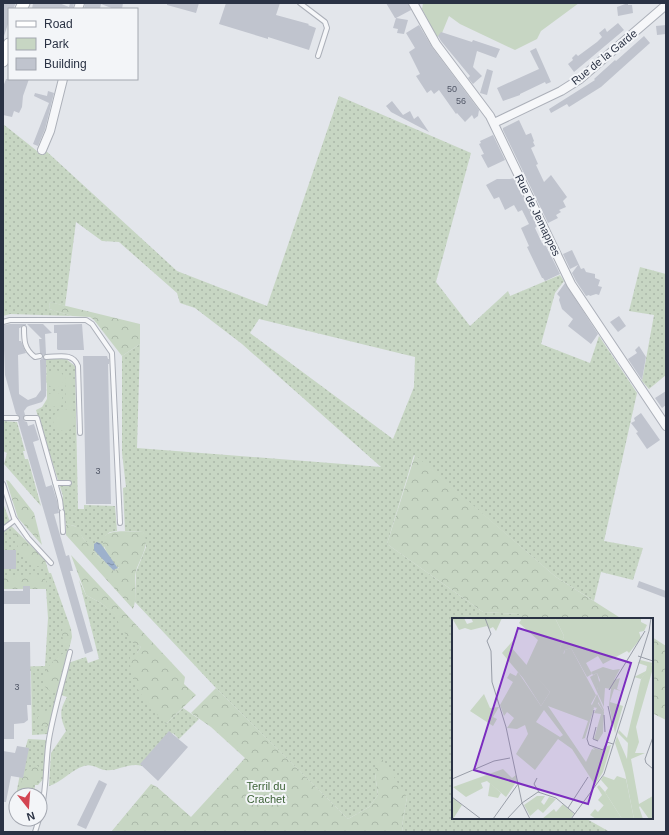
<svg xmlns="http://www.w3.org/2000/svg" width="669" height="835" font-family="Helvetica,sans-serif">
	<style>
		.grass { fill: url(#grass-dots); fill-rule: evenodd }
		.forest { fill: url(#forest-crowns) }
		.green { fill: #c7d6c3 }
		.water { fill: url(#water-ripples) }
		.building { fill: #c0c4ce }
		.lines { fill: none; stroke-linecap: round; stroke-linejoin: round }
		.lane-casing { stroke: #acb0b9; stroke-width: 6 }
		.street-casing { stroke: #acb0b9; stroke-width: 10 }
		.secondary-casing { stroke: #acb0b9; stroke-width: 13 }
		.lane { stroke: #f6f7f9; stroke-width: 4 }
		.street { stroke: #f6f7f9; stroke-width: 8 }
		.secondary { stroke: #fff; stroke-width: 11 }
		.labels { text-anchor: middle; stroke-width: 4; stroke-linejoin: round; paint-order: stroke }
		.number-label { font-size: 9px; fill: #505666 }
		.street-label { font-size: 11px; fill: #2a3244; stroke: #f3f5f8 }
		.park-label { font-size: 11px; fill: #3c6136; stroke: #f3f5f8 }
		.inset-road { fill: none; stroke: #999ea8; stroke-width: 1 }
		.view { fill: #7b2cbf; fill-opacity: 0.15; stroke: #7b2cbf; stroke-width: 2 }
		.inset-edge { fill: none; stroke: #2a3244; stroke-width: 2 }
	</style>
	<defs>
		<pattern id="grass-dots" width="8" height="8" patternUnits="userSpaceOnUse"><rect width="8" height="8" fill="#c7d6c3"/><path d="M2 2h.1M6 6h.1" fill="none" stroke="#abb8a9" stroke-width="1.8" stroke-linecap="round"/></pattern>
		<pattern id="forest-crowns" width="20" height="18" patternUnits="userSpaceOnUse"><rect width="20" height="18" fill="#c7d6c3"/><path d="M2 6a3 3 0 1 1 6 0M12 15a3 3 0 1 1 6 0" fill="none" stroke="#abb8a9"/></pattern>
		<pattern id="water-ripples" width="26" height="14" patternUnits="userSpaceOnUse"><rect width="26" height="14" fill="#9db1cc"/><path d="M2 4q2-2 4 0t4 0M15 11q2-2 4 0t4 0" fill="none" stroke="#8091a7"/></pattern>
	</defs>
	<rect width="100%" height="100%" fill="#e3e6eb"/>
	<path class="grass" d="M 339,96 L 471,153 L 436,282 L 470,326 L 508,291 L 510,296 L 560,275 L 564,281 L 555,293 L 541,344 L 590,363 L 599,336 L 637,393 L 604,541 L 643,548 L 633,580 L 601,572 L 594,601 L 556,577 L 414,455 L 387,544 L 483,612 L 519,614 L 528,619 L 453,619 L 453,818 L 585,818 L 610,832 L 403,832 L 402,826 L 407,797 L 375,773 L 378,795 L 369,807 L 348,819 L 216,688 L 135,602 L 136,572 L 146,547 L 143,532 L 125,531 L 123,488 L 126,487 L 122,453 L 122,356 L 140,344 L 137,448 L 381,467 L 242,344 L 195,308 L 180,303 L 177,293 L 119,242 L 102,241 L 76,222 L 65,306 L 50,302 L 49,309 L 72,316 L 10,314 L 3,316 L 3,124 L 37,151 L 45,150 L 177,271 L 267,306 ZM 259,319 L 415,357 L 414,387 L 393,439 L 250,333 Z
		M 640,267 L 666,274 L 666,375 L 649,389 L 642,381 L 654,315 L 629,311 Z
		M 46,359 L 66,359 L 75,366 L 78,509 L 84,509 L 84,505 L 115,506 L 117,531 L 110,532 L 105,536 L 104,548 L 119,566 L 117,570 L 114,571 L 93,551 L 88,543 L 85,541 L 75,526 L 66,524 L 62,499 L 63,496 L 36,410 L 42,407 L 47,399 Z
		M 3,421 L 17,422 L 25,451 L 23,451 L 25,459 L 28,459 L 41,506 L 4,464 L 7,453 L 3,451 Z
		M 3,503 L 12,527 L 45,560 L 49,573 L 51,573 L 71,629 L 72,637 L 48,734 L 32,735 L 31,671 L 8,672 L 7,667 L 45,666 L 48,618 L 46,589 L 3,589 Z
		M 79,580 L 86,595 L 101,603 L 118,616 L 132,641 L 141,647 L 137,653 L 166,724 L 183,708 L 199,719 L 179,739 L 173,733 L 142,766 C 129,762 117,772 105,770 C 98,769 92,763 84,766 C 71,770 62,782 49,786 L 51,753 L 66,731 C 60,717 59,711 67,697 L 61,695 L 68,663 L 86,657 L 88,663 L 99,659 Z
		M 28,739 L 47,740 L 44,778 L 38,785 L 35,785 L 34,795 L 16,795 L 24,753 Z"/>
	<path class="forest" d="M 50,302 L 140,324 L 140,344 L 122,356 L 94,320 L 90,317 L 72,316 L 49,309 Z
		M 415,455 L 556,577 L 622,619 L 525,619 L 519,614 L 483,612 L 387,544 Z
		M 6,480 L 9,481 L 34,513 L 42,545 L 18,518 Z
		M 66,524 C 70,525 73,525 76,527 C 82,532 82,543 91,543 L 93,551 L 114,571 L 117,570 L 119,567 C 114,560 107,554 104,546 C 96,526 133,532 143,532 C 151,544 140,558 136,571 C 133,583 138,596 133,609 L 66,535 Z
		M 12,527 L 45,560 L 47,567 C 44,567 40,567 37,566 C 21,562 15,541 12,527 Z
		M 71,555 L 185,677 L 184,684 L 196,695 L 166,724 C 149,705 128,685 130,657 L 137,653 L 141,647 L 132,642 L 119,626 L 117,616 L 101,603 L 86,595 Z
		M 36,574 L 44,577 L 47,583 L 46,589 L 3,589 L 3,576 Z
		M 65,620 L 68,620 L 71,637 L 70,644 L 65,644 C 61,638 62,629 63,621 Z
		M 652,637 L 666,646 L 666,720 L 652,713 Z
		M 64,653 L 67,654 L 57,693 C 30,689 49,660 64,653 Z
		M 216,688 L 348,819 L 369,807 L 378,795 L 375,773 L 376,757 L 382,759 L 407,797 L 402,826 L 403,832 L 111,832 L 151,784 L 157,787 L 191,817 L 245,758 L 211,727 L 191,713 Z
		M 49,710 L 52,711 L 50,726 L 42,727 L 37,724 L 38,716 L 41,712 Z
		M 34,766 L 38,766 L 40,771 L 39,778 L 33,781 L 32,790 L 25,794 L 20,790 C 20,784 23,779 23,773 L 30,767 Z"/>
	<path class="green" d="M 423,3 L 579,3 L 541,31 L 537,39 L 515,50 L 460,24 L 449,16 L 442,33 L 437,37 L 422,9 Z
		M46 379a9 9 0 1 1 18 0a9 9 0 1 1-18 0Z
		M 65,375 L 72,375 L 73,407 L 66,407 Z
		M 56,391 L 62,396 L 63,405 L 52,407 C 47,404 45,399 49,394 Z
		M53 420a11 11 0 1 1 22 0a11 11 0 1 1-22 0Z"/>
	<path class="water" d="M 97,542 L 101,544 L 117,567 L 118,568 L 113,570 L 94,550 L 94,544 Z"/>
	<path class="building" d="M 3,3 L 16,3 L 13,9 L 9,9 L 9,21 L 4,36 Z
		M 33,3 L 59,3 L 69,7 L 70,3 L 74,3 L 73,9 L 32,9 Z
		M 85,3 L 123,3 L 122,9 L 114,9 L 101,4 L 100,9 L 84,9 Z
		M 167,3 L 199,3 L 196,13 L 167,5 Z
		M 226,3 L 280,3 L 276,15 L 309,24 L 308,25 L 316,28 L 309,50 L 268,37 L 268,39 L 219,24 Z
		M 386,3 L 408,3 L 411,10 L 396,18 L 408,20 L 404,34 L 397,33 L 398,29 L 393,28 L 396,18 L 395,18 Z
		M 628,3 L 628,5 L 632,5 L 633,13 L 618,16 L 617,7 Z
		M 618,23 L 624,30 L 574,72 L 568,64 L 573,60 L 572,58 L 576,54 L 578,56 L 597,42 L 602,37 L 599,33 L 605,28 L 607,32 Z
		M 419,25 L 432,47 L 479,110 L 478,116 L 474,119 L 472,115 L 465,122 L 457,113 L 456,114 L 439,90 L 434,94 L 431,90 L 427,93 L 416,76 L 420,74 L 409,52 L 415,48 L 406,33 Z
		M 666,25 L 666,34 L 657,35 L 656,26 Z
		M 441,32 L 472,42 L 473,40 L 500,49 L 496,58 L 477,51 L 473,67 L 482,76 L 473,84 L 468,78 L 470,76 L 441,41 L 438,36 Z
		M 644,36 L 650,43 L 601,87 L 569,107 L 567,104 L 551,113 L 549,109 L 595,80 L 594,79 L 615,60 L 616,61 Z
		M 536,48 L 551,82 L 546,84 L 545,82 L 520,94 L 520,95 L 503,101 L 497,88 L 539,69 L 530,51 Z
		M 487,69 L 493,71 L 487,95 L 480,93 Z
		M 6,79 L 29,79 L 23,96 L 22,107 L 19,113 L 14,111 L 12,117 L 3,115 L 3,87 Z
		M 48,91 L 54,93 L 45,129 L 38,146 L 33,144 L 49,103 L 34,96 L 35,93 L 47,96 Z
		M 392,101 L 403,115 L 410,111 L 414,119 L 418,116 L 429,132 L 391,112 L 386,106 Z
		M 519,120 L 526,135 L 531,133 L 534,141 L 533,142 L 535,146 L 531,148 L 538,164 L 536,165 L 544,182 L 551,175 L 567,197 L 563,201 L 566,207 L 559,210 L 561,212 L 556,215 L 558,218 L 548,223 L 503,130 L 503,128 Z
		M 493,135 L 505,160 L 488,168 L 481,155 L 484,154 L 479,144 L 481,143 L 480,141 Z
		M 514,178 L 537,226 L 535,228 L 542,243 L 544,242 L 560,274 L 545,281 L 543,278 L 542,278 L 527,247 L 529,246 L 521,228 L 529,224 L 522,210 L 518,212 L 514,205 L 505,210 L 499,197 L 494,199 L 486,185 L 497,179 L 510,179 Z
		M 572,250 L 581,269 L 584,268 L 586,272 L 595,274 L 595,278 L 600,280 L 598,286 L 602,287 L 599,295 L 596,294 L 590,296 L 589,295 L 586,296 L 576,281 L 572,273 L 578,265 L 570,269 L 563,254 Z
		M 565,283 L 598,334 L 591,344 L 568,326 L 573,319 L 562,309 L 559,300 L 560,297 L 557,294 Z
		M 619,316 L 626,326 L 618,332 L 610,322 Z
		M 10,324 L 26,324 L 26,325 L 23,325 L 20,328 L 19,328 L 19,341 L 21,341 L 26,353 L 18,355 L 19,394 L 28,400 L 36,397 L 41,390 L 40,360 L 43,358 L 46,360 L 46,396 L 42,402 L 29,406 L 27,407 L 24,411 L 25,415 L 23,418 L 24,421 L 27,422 L 28,426 L 34,424 L 39,440 L 33,442 L 46,487 L 52,485 L 57,501 L 59,513 L 54,514 L 66,556 L 69,555 L 73,571 L 70,571 L 93,651 L 85,654 L 18,421 L 20,419 L 20,417 L 16,414 L 5,375 L 3,325 Z
		M 27,324 L 43,324 L 52,333 L 45,334 L 46,354 L 43,355 L 40,353 L 39,339 L 42,339 Z
		M 82,324 L 84,350 L 58,350 L 57,349 L 57,333 L 54,333 L 54,325 Z
		M 639,346 L 646,357 L 642,380 L 628,359 L 637,353 L 635,350 Z
		M 83,356 L 107,356 L 108,359 L 109,359 L 109,364 L 108,364 L 111,504 L 86,504 Z
		M 666,391 L 666,405 L 662,408 L 655,398 Z
		M 641,413 L 660,440 L 647,449 L 636,433 L 638,432 L 631,423 L 635,421 L 634,418 Z
		M 3,550 L 16,550 L 16,569 L 3,569 Z
		M 639,581 L 666,591 L 666,598 L 637,587 Z
		M 23,586 L 30,586 L 30,604 L 3,604 L 3,591 L 23,591 Z
		M 3,642 L 30,642 L 31,705 L 27,705 L 28,720 L 24,723 L 14,724 L 14,739 L 3,739 L 3,724 L 4,724 Z
		M 169,731 L 188,747 L 158,781 L 140,764 Z
		M 17,746 L 29,748 L 23,778 L 11,776 L 6,802 L 3,802 L 3,751 L 15,753 Z
		M 99,780 L 107,784 L 86,829 L 77,825 Z"/>
	<g class="lines">
		<g class="lane-casing">
			<path id="lane" d="M 300,3 L 325,22 L 327,28 L 318,56
				M 3,322 L 10,320 L 86,320 L 92,324 L 112,353 L 120,523
				M 24,328 C 24,340 24,349 35,357 L 40,356
				M 46,357 C 58,357 73,352 78,366 L 80,433
				M 3,418 L 17,418
				M 26,418 L 37,418 L 60,500 L 61,508
				M 55,483 L 69,483
				M 3,484 L 14,518 L 28,538 L 51,563
				M 62,512 L 63,532
				M 3,529 L 15,520
				M 40,816 C 47,791 45,765 49,739 C 54,710 63,681 70,652
				M 35,832 L 39,819"/>
		</g>
		<g class="street-casing">
			<path id="street" d="M 413,3 L 436,44 L 490,116 L 571,284 L 666,426
				M 78,9 L 80,3
				M 494,123 L 561,91 L 580,79 L 666,5
				M 42,150 L 50,131 L 63,79"/>
		</g>
		<g class="secondary-casing">
			<path id="secondary" d="M 21,9 L 24,3
				M 3,61 L 9,44"/>
		</g>
		<use href="#lane" class="lane"/>
		<use href="#street" class="street"/>
		<use href="#secondary" class="secondary"/>
	</g>
	<g class="labels">
		<g class="number-label">
			<text x="452" y="92">50</text>
			<text x="461" y="104">56</text>
			<text x="98" y="474">3</text>
			<text x="17" y="690">3</text>
		</g>
		<g class="street-label">
			<text transform="translate(604 57) rotate(-39)" y="4">Rue de la Garde</text>
			<text transform="translate(538 215) rotate(64)" y="4">Rue de Jemappes</text>
		</g>
		<g class="park-label">
			<text x="266" y="790">Terril du<tspan x="266" dy="13">Crachet</tspan></text>
		</g>
	</g>
	<g transform="translate(452 618)">
		<rect width="201" height="201" fill="#e3e6eb"/>
		<path d="M 12,0 L 15,6 L 21,4 L 19,0 L 50,0 L 44,13 L 41,9 L 37,11 L 35,8 L 19,12 L 13,10 L 7,12 L 0,0 ZM 67,0 L 103,0 L 112,18 L 108,30 L 112,36 L 113,32 L 119,30 L 144,77 L 139,86 L 142,90 L 133,120 L 130,121 L 136,103 L 96,88 L 134,144 L 140,131 L 143,132 L 140,129 L 152,133 L 155,128 L 159,127 L 151,154 L 143,167 L 120,131 L 106,121 L 83,152 L 64,136 L 76,116 L 73,107 L 65,111 L 55,110 L 62,100 L 55,94 L 52,98 L 48,87 L 61,64 L 55,60 L 58,55 L 64,58 L 66,54 L 89,88 L 98,74 L 74,48 L 86,22 L 67,5 L 69,2 ZM 92,92 L 111,117 L 108,119 L 84,104 ZM 188,42 L 201,45 L 189,61 L 182,59 L 194,53 L 195,48 L 186,45 ZM 151,49 L 161,52 L 168,51 L 162,62 L 168,60 L 165,71 L 169,73 L 162,71 L 158,84 L 171,88 L 163,115 L 157,87 L 159,71 L 153,70 L 152,84 L 145,70 L 148,62 L 145,55 L 141,57 L 139,54 ZM 32,76 L 38,90 L 47,89 L 41,99 L 45,101 L 41,108 L 18,93 ZM 145,84 L 152,94 L 151,115 L 146,123 L 142,121 L 149,96 L 142,95 L 146,88 ZM 151,158 L 162,162 L 165,158 L 174,161 L 182,201 L 170,201 L 153,174 L 156,170 L 149,162 ZM 38,165 L 49,175 L 46,180 L 36,178 ZM 152,187 L 159,192 L 166,201 L 144,201 L 138,197 L 143,191 L 146,194 Z" fill="#c7d6c3" fill-rule="evenodd"/>
		<path d="M 103,0 L 189,0 L 189,4 L 195,7 L 192,13 L 187,14 L 189,20 L 177,35 L 175,33 L 151,46 L 146,38 L 134,45 L 140,56 L 135,59 L 119,30 L 113,32 L 110,38 L 108,30 L 112,18 ZM 66,17 L 59,29 L 98,74 L 89,88 L 71,60 L 50,35 ZM 199,46 L 201,50 L 184,109 L 187,124 L 183,135 L 193,135 L 179,141 L 187,186 L 201,178 L 187,189 L 191,201 L 182,201 L 173,155 L 163,125 L 165,118 L 175,141 L 176,125 L 166,115 L 167,112 L 175,120 L 189,61 ZM 145,55 L 148,67 L 145,70 L 152,81 L 152,89 L 138,59 ZM 145,76 L 152,92 L 152,94 L 146,84 L 146,90 L 139,89 ZM 147,167 L 153,174 L 170,201 L 166,201 L 146,182 L 150,177 L 145,169 ZM 111,186 L 122,196 L 118,201 L 90,201 L 102,191 L 104,194 Z" fill="#c7d6c3"/>
		<path d="M 201,178 L 201,201 L 197,201 L 187,187 Z" fill="#c7d6c3"/>
		<path d="M 51,151 L 60,160 L 64,157 L 65,163 L 54,179 L 35,163 L 29,165 L 31,170 L 14,179 L 1,169 ZM 85,178 L 93,178 L 89,184 L 92,187 L 97,179 L 104,181 L 91,195 L 86,191 L 78,198 L 72,187 ZM 0,179 L 10,187 L 1,201 L 0,201 Z" fill="#c7d6c3"/>
		<path class="inset-road" d="M 33,0 L 39,16 L 35,23 L 39,33 L 40,64 L 54,109 L 70,185 L 78,201M 186,38 L 201,43M 157,72 L 193,13M 156,88 L 160,106M 142,92 L 135,121 L 137,127 L 151,132 L 155,124M 152,97 L 153,114M 144,109 L 141,121 L 146,123M 159,111 L 155,124 L 161,126M 201,119 L 193,141 L 194,145 L 201,151M 85,160 L 82,166 L 87,174M 0,161 L 42,143 L 58,140M 0,179 L 29,201M 116,190 L 136,159M 41,201 L 66,166M 55,201 L 70,185 L 86,174 L 104,180 L 123,196M 119,201 L 152,156 L 197,13 L 199,0"/>
		<path class="view" d="M 66,10 L 179,45 L 136,186 L 22,152 Z"/>
		<rect width="201" height="201" class="inset-edge"/>
	</g>
	<rect width="669" height="835" fill="none" stroke="#2a3244" stroke-width="8"/>
	<rect x="8" y="8" width="130" height="72" fill="#f3f5f8" stroke="#a3a7b0"/>
	<rect x="16" y="21" width="20" height="6" fill="#ffffff" stroke="#a3a7b0"/>
	<text x="44" y="28" font-size="12" fill="#2a3244">Road</text>
	<rect x="16" y="38" width="20" height="12" fill="#c7d6c3" stroke="#a3a7b0"/>
	<text x="44" y="48" font-size="12" fill="#2a3244">Park</text>
	<rect x="16" y="58" width="20" height="12" fill="#c0c4ce" stroke="#a3a7b0"/>
	<text x="44" y="68" font-size="12" fill="#2a3244">Building</text>
	<g transform="translate(28 807) rotate(163)"><circle r="19" fill="#f3f5f8" stroke="#a3a7b0"/>
	<path d="M0-3L7 15L0 10L-7 15Z" fill="#d34552"/>
	<text y="-6" font-size="11" font-weight="bold" text-anchor="middle" fill="#2a3244">N</text>
	</g>
</svg>
